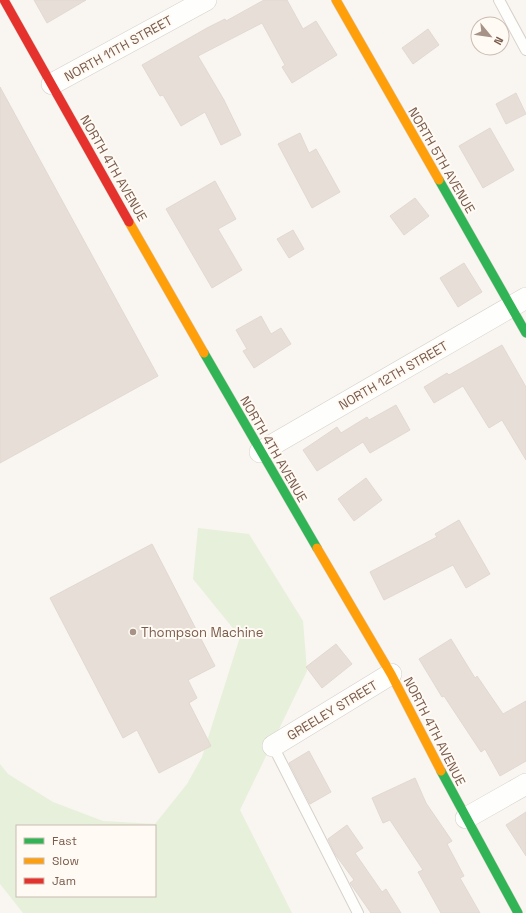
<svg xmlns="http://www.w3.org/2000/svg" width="526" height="913" font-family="'Space Grotesk',sans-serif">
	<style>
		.green { fill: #e7f0db; fill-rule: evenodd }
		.building { fill: #e6ded7; stroke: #e2d8d2 }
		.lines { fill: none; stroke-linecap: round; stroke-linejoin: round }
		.lane-casing { stroke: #d7d1cb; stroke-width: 12 }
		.street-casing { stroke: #d7d1cb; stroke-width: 22 }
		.fast-casing { stroke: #d9d2cb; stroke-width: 10 }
		.slow-casing { stroke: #d9d2cb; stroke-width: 10 }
		.jam-casing { stroke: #d9d2cb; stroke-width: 10 }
		.lane { stroke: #fefefd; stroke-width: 10 }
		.street { stroke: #fefefd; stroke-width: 21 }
		.fast { stroke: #30b455; stroke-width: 9 }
		.slow { stroke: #ff9f0a; stroke-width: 9 }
		.jam { stroke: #e5322d; stroke-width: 9 }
		.poi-dot { fill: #a69286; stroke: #fffaf3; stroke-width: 1.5 }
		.labels { text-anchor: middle; stroke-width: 4; stroke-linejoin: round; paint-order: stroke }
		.street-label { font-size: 13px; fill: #7a5c4d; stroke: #fffaf3 }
		.poi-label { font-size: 13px; fill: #7a5c4d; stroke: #fffaf3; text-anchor: start }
	</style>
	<rect width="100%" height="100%" fill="#f9f5f0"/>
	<path class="green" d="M 198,528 L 249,534 L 303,621 L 307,671 L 240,810 L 292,913 L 23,913 L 0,884 L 0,764 L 8,774 L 53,802 L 103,821 L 155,824 L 187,784 L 202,757 L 240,637 L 193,579 ZM 17,826 L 155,826 L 155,896 L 17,896 Z"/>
	<path class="building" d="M 34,0 L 86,0 L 47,23 Z
		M 264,0 L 287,0 L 303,29 L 316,21 L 337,55 L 292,83 L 282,67 L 285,65 L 262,23 L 198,56 L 224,100 L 241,135 L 221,145 L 205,112 L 181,126 L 163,95 L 160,96 L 142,65 L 207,28 L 225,19 L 226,21 Z
		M 428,29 L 439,45 L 413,64 L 402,48 Z
		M 0,87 L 158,376 L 0,463 Z
		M 516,93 L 526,114 L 506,124 L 496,104 Z
		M 490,128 L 514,170 L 483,188 L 459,146 Z
		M 300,133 L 309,153 L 316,149 L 340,192 L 312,208 L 278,144 Z
		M 215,181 L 236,219 L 218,229 L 242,270 L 212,288 L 166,209 Z
		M 415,198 L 429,216 L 404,235 L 390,216 Z
		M 293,230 L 304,249 L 289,258 L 277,239 Z
		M 464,263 L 482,292 L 458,307 L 440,278 Z
		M 261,316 L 271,334 L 281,328 L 291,344 L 254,368 L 243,351 L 247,349 L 236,330 Z
		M 502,345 L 526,387 L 526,460 L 502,420 L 489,428 L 463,386 L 434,403 L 424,387 L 447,373 L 449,375 Z
		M 396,405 L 410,430 L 370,453 L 363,442 L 317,471 L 303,450 L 337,427 L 341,433 L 367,417 L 369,420 Z
		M 366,478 L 382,500 L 354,521 L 338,499 Z
		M 459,520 L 490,574 L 466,588 L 453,565 L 384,600 L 370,572 L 437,537 L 435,534 Z
		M 152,544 L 215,666 L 188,680 L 197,698 L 189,703 L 211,746 L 159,773 L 137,730 L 123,738 L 50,598 Z
		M 451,639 L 475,678 L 477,676 L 503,714 L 526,701 L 526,761 L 500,776 L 485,749 L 481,752 L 444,696 L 442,697 L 419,659 Z
		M 336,644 L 352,664 L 322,688 L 306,667 Z
		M 309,751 L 331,792 L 310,804 L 289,763 Z
		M 415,778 L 426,803 L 452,841 L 447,844 L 464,876 L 460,878 L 480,913 L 441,913 L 418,872 L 423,870 L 390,820 L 383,823 L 372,798 Z
		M 526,812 L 526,856 L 506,825 Z
		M 347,825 L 363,848 L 355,853 L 382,892 L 386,889 L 401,913 L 371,913 L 350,883 L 354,880 L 335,854 L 328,839 Z"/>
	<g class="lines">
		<g class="lane-casing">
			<path id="lane" d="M 499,0 L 526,50
				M 273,746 L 358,913"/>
		</g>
		<g class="street-casing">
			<path id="street" d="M 52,84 L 206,0
				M 260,452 L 526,298
				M 273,746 L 391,674
				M 466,818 L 526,784"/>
		</g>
		<g class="fast-casing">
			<path id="fast" d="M 439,180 L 526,333
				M 204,353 L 317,548
				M 441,771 L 518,913"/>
		</g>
		<g class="slow-casing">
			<path id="slow" d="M 336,0 L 439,180
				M 129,222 L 204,353
				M 317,548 L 391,674 L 441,771"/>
		</g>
		<g class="jam-casing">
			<path id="jam" d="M 4,0 L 129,222"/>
		</g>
		<use href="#lane" class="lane"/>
		<use href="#street" class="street"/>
		<use href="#fast" class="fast"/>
		<use href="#slow" class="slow"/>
		<use href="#jam" class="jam"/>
	</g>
	<circle class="poi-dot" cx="133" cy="632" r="4"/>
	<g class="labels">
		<g class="street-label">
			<text transform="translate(118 48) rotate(-29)" y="5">NORTH 11TH STREET</text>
			<text transform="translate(442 160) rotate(60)" y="5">NORTH 5TH AVENUE</text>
			<text transform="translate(114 168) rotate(60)" y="5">NORTH 4TH AVENUE</text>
			<text transform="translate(393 375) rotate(-30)" y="5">NORTH 12TH STREET</text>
			<text transform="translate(274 449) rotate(60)" y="5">NORTH 4TH AVENUE</text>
			<text transform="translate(332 710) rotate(-31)" y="5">GREELEY STREET</text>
			<text transform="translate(435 731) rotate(63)" y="5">NORTH 4TH AVENUE</text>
		</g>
		<g class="poi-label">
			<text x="141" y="637">Thompson Machine</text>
		</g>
	</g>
	<rect x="16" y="825" width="140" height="72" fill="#fffaf3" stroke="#cabbb1"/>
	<rect x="24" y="838" width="20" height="6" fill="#30b455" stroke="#cabbb1"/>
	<text x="52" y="845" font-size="12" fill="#7a5c4d">Fast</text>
	<rect x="24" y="858" width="20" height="6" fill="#ff9f0a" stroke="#cabbb1"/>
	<text x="52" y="865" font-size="12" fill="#7a5c4d">Slow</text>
	<rect x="24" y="878" width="20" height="6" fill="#e5322d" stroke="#cabbb1"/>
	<text x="52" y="885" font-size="12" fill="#7a5c4d">Jam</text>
	<g transform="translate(490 36) rotate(119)"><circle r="19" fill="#fffaf3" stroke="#cabbb1"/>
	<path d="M0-3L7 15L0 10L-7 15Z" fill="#a69286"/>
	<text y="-6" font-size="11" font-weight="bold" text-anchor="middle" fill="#7a5c4d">N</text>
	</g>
</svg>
